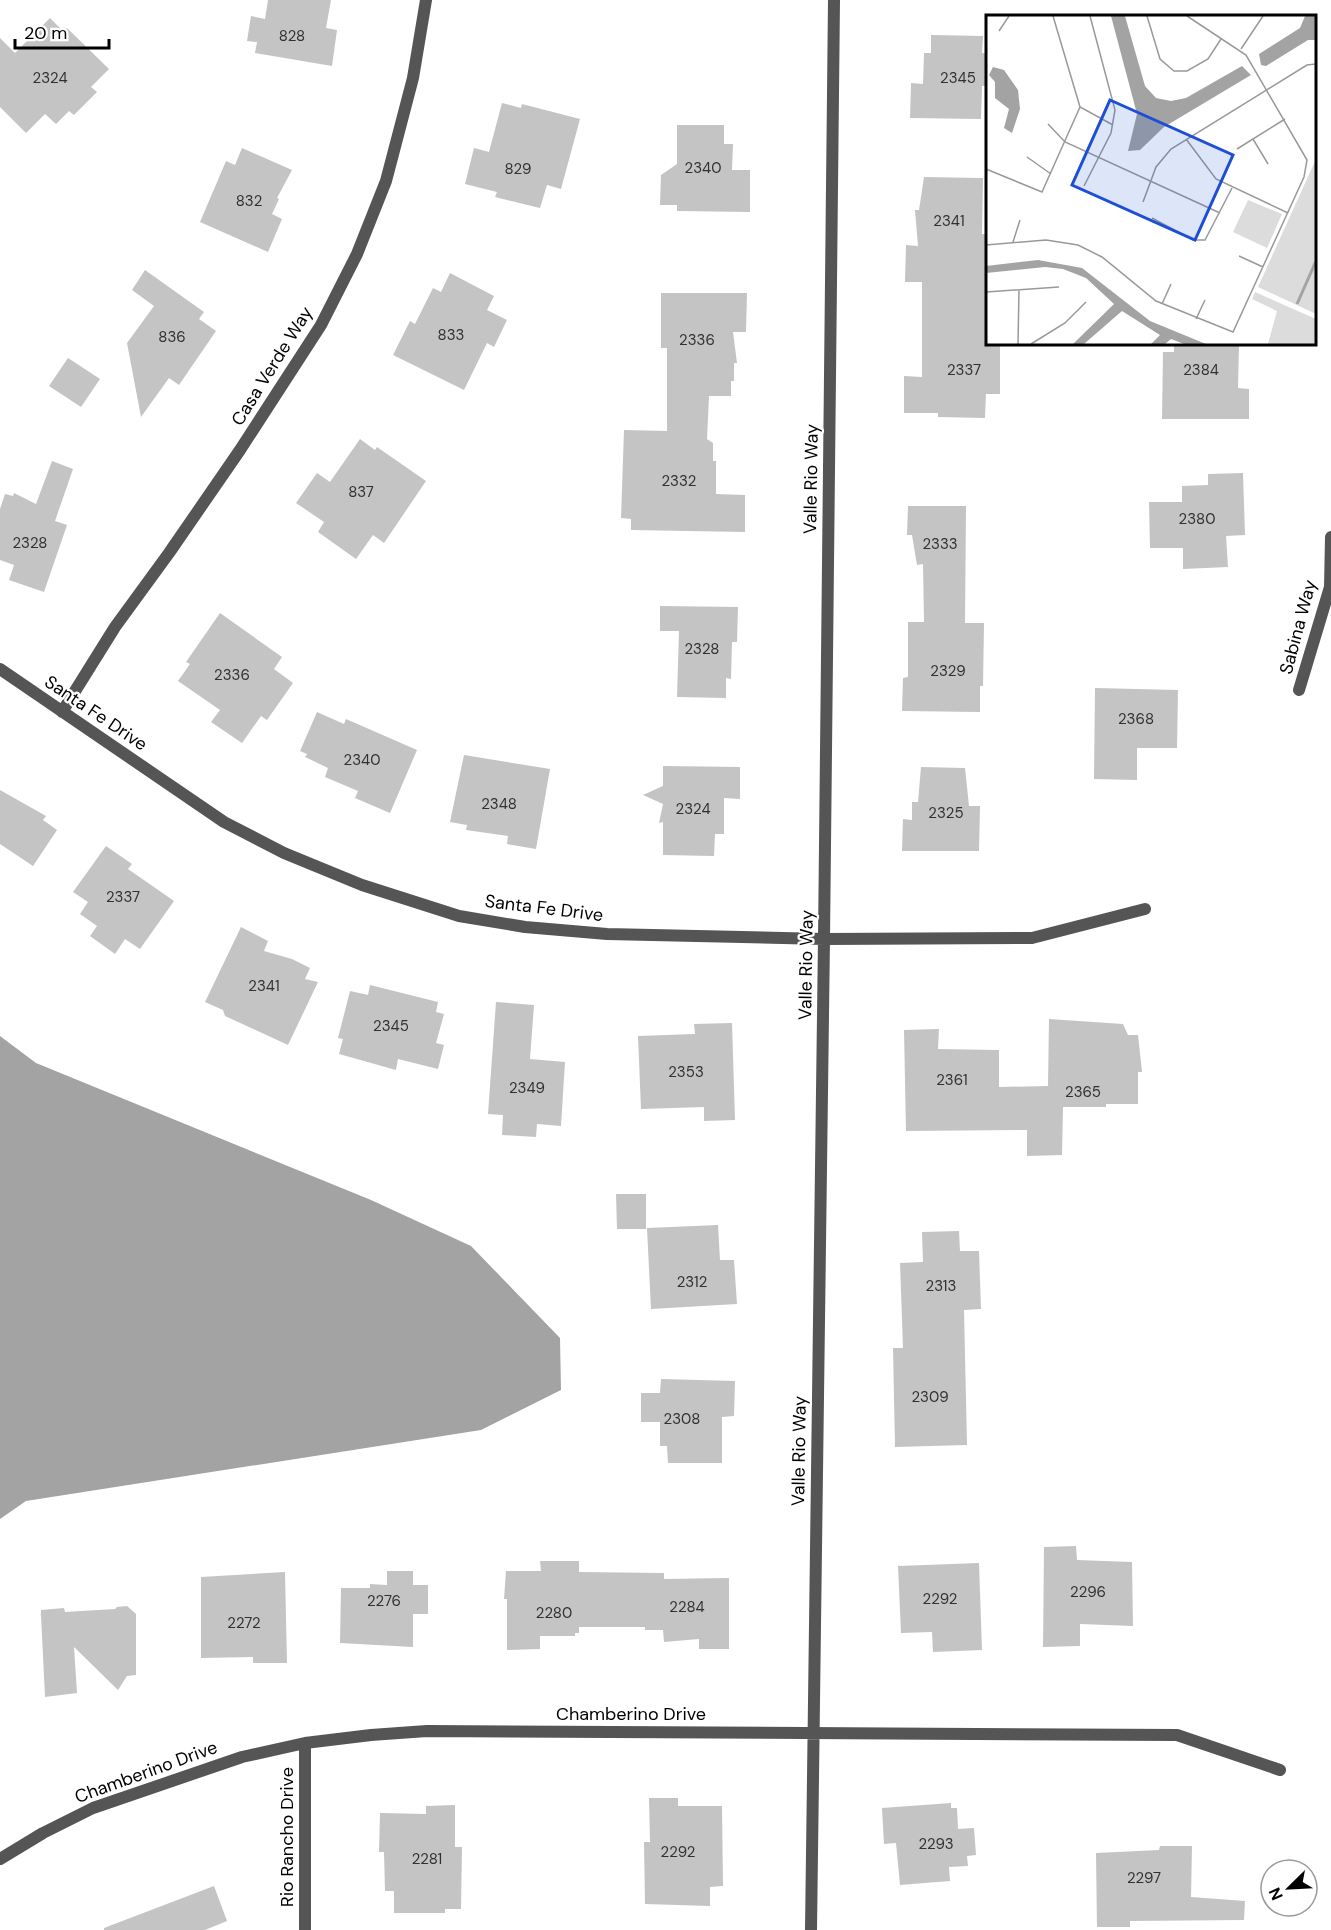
<svg xmlns="http://www.w3.org/2000/svg" width="1331" height="1930" font-family="'DM Sans',sans-serif">
	<style>
		.water { fill: #a3a3a3 }
		.building { fill: #c4c4c4 }
		.lines { fill: none; stroke-linecap: round; stroke-linejoin: round }
		.street { stroke: #555; stroke-width: 12 }
		.labels { text-anchor: middle; stroke-width: 4.5; stroke-linejoin: round; paint-order: stroke }
		.number-label { font-size: 15px; fill: #313131 }
		.street-label { font-size: 18px; fill: #000; stroke: #fff }
		.inset-river { fill: none; stroke: #a3a3a3; stroke-width: 3 }
		.inset-road { fill: none; stroke: #999; stroke-width: 1.5 }
		.view { fill: #1d4ed8; fill-opacity: 0.15; stroke: #1d4ed8; stroke-width: 3 }
		.inset-edge { fill: none; stroke: #000; stroke-width: 3 }
	</style>
	<rect width="100%" height="100%" fill="#fff"/>
	<path class="water" d="M 0,1036 L 36,1063 L 371,1200 L 471,1246 L 560,1338 L 561,1390 L 481,1430 L 26,1501 L 0,1519 Z"/>
	<path class="building" d="M 268,0 L 331,0 L 326,28 L 337,30 L 332,66 L 255,53 L 257,42 L 247,41 L 251,16 L 265,19 Z
		M 50,18 L 63,31 L 67,28 L 109,69 L 91,87 L 97,92 L 74,115 L 69,111 L 56,124 L 45,114 L 26,133 L 0,107 L 0,38 L 15,53 Z
		M 931,35 L 983,36 L 982,53 L 987,53 L 987,86 L 982,86 L 981,119 L 910,118 L 911,83 L 923,84 L 924,53 L 931,53 Z
		M 502,103 L 521,108 L 522,104 L 580,119 L 561,189 L 547,185 L 540,208 L 495,197 L 497,192 L 465,184 L 474,148 L 489,152 Z
		M 677,125 L 724,125 L 724,144 L 733,144 L 732,170 L 750,170 L 750,212 L 677,211 L 677,205 L 660,205 L 661,175 L 677,164 Z
		M 242,148 L 292,170 L 277,198 L 279,199 L 272,214 L 282,219 L 268,252 L 200,222 L 226,161 L 235,165 Z
		M 924,177 L 983,178 L 982,234 L 987,234 L 987,344 L 1000,344 L 1000,394 L 986,394 L 985,418 L 938,417 L 938,413 L 904,413 L 904,376 L 922,377 L 922,282 L 905,282 L 906,245 L 918,246 L 915,210 L 919,210 Z
		M 145,270 L 204,312 L 199,319 L 216,331 L 179,385 L 169,378 L 141,417 L 127,343 L 154,306 L 132,290 Z
		M 450,273 L 494,296 L 487,310 L 507,320 L 494,347 L 487,343 L 464,390 L 393,355 L 410,321 L 415,324 L 433,288 L 441,292 Z
		M 661,293 L 747,293 L 746,332 L 733,332 L 737,363 L 734,363 L 734,381 L 731,381 L 731,396 L 709,396 L 707,439 L 713,443 L 713,461 L 716,461 L 716,494 L 745,495 L 745,532 L 631,530 L 631,519 L 621,518 L 624,430 L 667,431 L 667,348 L 661,348 Z
		M 1174,344 L 1239,344 L 1238,388 L 1249,389 L 1249,419 L 1162,419 L 1163,352 L 1174,352 Z
		M 68,358 L 100,379 L 81,407 L 49,386 Z
		M 360,439 L 375,450 L 377,447 L 426,481 L 384,543 L 373,535 L 356,559 L 318,532 L 324,522 L 296,503 L 317,473 L 330,482 Z
		M 52,461 L 73,469 L 55,521 L 67,525 L 44,592 L 9,580 L 14,565 L 0,560 L 0,509 L 5,494 L 13,496 L 14,493 L 36,504 Z
		M 1243,473 L 1245,535 L 1226,536 L 1228,567 L 1183,569 L 1183,548 L 1150,548 L 1149,502 L 1182,502 L 1182,486 L 1208,485 L 1208,474 Z
		M 908,506 L 966,506 L 965,623 L 984,623 L 983,686 L 980,686 L 980,712 L 902,711 L 903,678 L 908,677 L 908,622 L 924,622 L 923,564 L 917,565 L 912,535 L 907,535 Z
		M 660,606 L 738,607 L 737,642 L 732,642 L 731,679 L 726,678 L 726,698 L 677,697 L 679,631 L 660,631 Z
		M 220,613 L 282,657 L 274,669 L 293,683 L 267,720 L 261,716 L 242,743 L 211,722 L 220,710 L 178,681 L 190,664 L 186,662 Z
		M 1095,688 L 1178,690 L 1177,748 L 1137,748 L 1137,780 L 1094,779 Z
		M 317,712 L 344,724 L 346,719 L 417,750 L 390,813 L 355,798 L 358,791 L 325,777 L 328,768 L 305,757 L 307,754 L 300,751 Z
		M 464,755 L 550,769 L 536,849 L 507,844 L 508,836 L 466,830 L 467,825 L 450,822 Z
		M 663,766 L 740,767 L 740,799 L 724,798 L 724,834 L 715,834 L 714,856 L 663,855 L 663,822 L 659,823 L 663,804 L 643,795 L 663,786 Z
		M 921,767 L 965,768 L 969,806 L 980,806 L 979,851 L 902,851 L 903,819 L 912,820 L 912,802 L 918,802 Z
		M 0,790 L 46,816 L 43,820 L 57,830 L 33,866 L 0,844 Z
		M 106,846 L 132,864 L 128,869 L 174,901 L 140,949 L 125,939 L 115,954 L 90,936 L 97,926 L 80,914 L 88,902 L 73,892 Z
		M 241,927 L 268,941 L 264,951 L 292,959 L 310,968 L 305,979 L 318,982 L 288,1045 L 225,1016 L 223,1010 L 205,1002 Z
		M 370,985 L 438,1002 L 436,1012 L 444,1014 L 436,1043 L 444,1045 L 438,1069 L 398,1059 L 396,1070 L 339,1054 L 343,1039 L 338,1038 L 350,991 L 368,995 Z
		M 496,1002 L 534,1005 L 530,1059 L 565,1062 L 561,1126 L 537,1124 L 536,1137 L 502,1135 L 503,1115 L 488,1114 Z
		M 1049,1019 L 1123,1024 L 1128,1035 L 1138,1035 L 1142,1072 L 1138,1072 L 1138,1104 L 1106,1104 L 1106,1107 L 1063,1107 L 1062,1155 L 1027,1156 L 1027,1130 L 906,1131 L 904,1030 L 939,1029 L 938,1049 L 999,1050 L 999,1087 L 1048,1086 Z
		M 732,1023 L 735,1120 L 704,1121 L 704,1107 L 641,1109 L 638,1036 L 695,1034 L 694,1024 Z
		M 616,1194 L 646,1194 L 646,1229 L 617,1229 Z
		M 718,1225 L 720,1260 L 734,1260 L 737,1304 L 651,1309 L 647,1228 Z
		M 959,1231 L 960,1251 L 979,1251 L 981,1309 L 964,1310 L 967,1445 L 895,1447 L 893,1348 L 903,1348 L 900,1263 L 923,1262 L 922,1232 Z
		M 661,1379 L 735,1381 L 734,1416 L 722,1417 L 722,1463 L 668,1463 L 667,1446 L 660,1446 L 660,1422 L 641,1422 L 641,1393 L 660,1393 Z
		M 1076,1546 L 1077,1560 L 1132,1562 L 1133,1626 L 1080,1624 L 1080,1646 L 1043,1647 L 1044,1547 Z
		M 540,1561 L 579,1561 L 579,1572 L 664,1573 L 664,1579 L 729,1578 L 729,1649 L 699,1649 L 699,1639 L 664,1642 L 663,1630 L 645,1630 L 645,1627 L 579,1627 L 579,1633 L 575,1633 L 575,1636 L 540,1636 L 540,1649 L 507,1650 L 507,1599 L 504,1599 L 506,1571 L 541,1571 Z
		M 979,1563 L 982,1650 L 933,1652 L 932,1632 L 901,1633 L 898,1566 Z
		M 387,1571 L 413,1571 L 413,1585 L 428,1585 L 428,1614 L 413,1614 L 413,1647 L 340,1643 L 341,1588 L 370,1588 L 370,1584 L 387,1585 Z
		M 285,1572 L 287,1663 L 253,1663 L 253,1657 L 201,1658 L 201,1577 Z
		M 127,1606 L 136,1614 L 136,1675 L 127,1676 L 118,1690 L 74,1647 L 77,1693 L 45,1697 L 41,1615 L 40,1614 L 41,1614 L 41,1610 L 64,1608 L 65,1612 L 115,1609 L 117,1607 Z
		M 649,1798 L 678,1798 L 678,1806 L 722,1806 L 723,1886 L 710,1887 L 710,1906 L 645,1904 L 644,1842 L 650,1842 Z
		M 951,1803 L 951,1808 L 957,1808 L 958,1829 L 974,1828 L 976,1855 L 967,1856 L 968,1866 L 949,1867 L 950,1881 L 900,1885 L 896,1843 L 884,1844 L 882,1808 Z
		M 455,1805 L 455,1847 L 462,1847 L 461,1909 L 445,1909 L 445,1913 L 394,1913 L 394,1891 L 385,1891 L 384,1852 L 379,1852 L 380,1813 L 426,1814 L 426,1806 Z
		M 1160,1846 L 1192,1846 L 1191,1897 L 1245,1901 L 1244,1920 L 1130,1921 L 1130,1927 L 1097,1927 L 1096,1853 L 1159,1850 Z
		M 214,1886 L 227,1921 L 205,1930 L 104,1930 L 104,1928 Z"/>
	<g class="lines">
		<path class="street" d="M 0,669 L 224,822 L 284,853 L 362,885 L 459,916 L 525,927 L 607,934 L 824,939 L 1032,938 L 1145,909
			M 1299,690 L 1330,587 L 1331,537
			M 62,712 L 115,627 L 169,553 L 240,450 L 321,325 L 357,254 L 386,181 L 413,78 L 426,0
			M 0,1859 L 43,1833 L 93,1808 L 242,1757 L 305,1743 L 371,1735 L 427,1731 L 1177,1735 L 1280,1770
			M 305,1930 L 305,1743
			M 811,1930 L 824,939 L 834,0"/>
	</g>
	<g class="labels">
		<g class="number-label">
			<text x="292" y="41">828</text>
			<text x="50" y="83">2324</text>
			<text x="958" y="83">2345</text>
			<text x="703" y="173">2340</text>
			<text x="518" y="174">829</text>
			<text x="249" y="206">832</text>
			<text x="949" y="226">2341</text>
			<text x="451" y="340">833</text>
			<text x="172" y="342">836</text>
			<text x="697" y="345">2336</text>
			<text x="964" y="375">2337</text>
			<text x="1201" y="375">2384</text>
			<text x="679" y="486">2332</text>
			<text x="361" y="497">837</text>
			<text x="1197" y="524">2380</text>
			<text x="30" y="548">2328</text>
			<text x="940" y="549">2333</text>
			<text x="702" y="654">2328</text>
			<text x="948" y="676">2329</text>
			<text x="232" y="680">2336</text>
			<text x="1136" y="724">2368</text>
			<text x="362" y="765">2340</text>
			<text x="499" y="809">2348</text>
			<text x="693" y="814">2324</text>
			<text x="946" y="818">2325</text>
			<text x="123" y="902">2337</text>
			<text x="264" y="991">2341</text>
			<text x="391" y="1031">2345</text>
			<text x="686" y="1077">2353</text>
			<text x="952" y="1085">2361</text>
			<text x="527" y="1093">2349</text>
			<text x="1083" y="1097">2365</text>
			<text x="692" y="1287">2312</text>
			<text x="941" y="1291">2313</text>
			<text x="930" y="1402">2309</text>
			<text x="682" y="1424">2308</text>
			<text x="1088" y="1597">2296</text>
			<text x="940" y="1604">2292</text>
			<text x="384" y="1606">2276</text>
			<text x="687" y="1612">2284</text>
			<text x="554" y="1618">2280</text>
			<text x="244" y="1628">2272</text>
			<text x="936" y="1849">2293</text>
			<text x="678" y="1857">2292</text>
			<text x="427" y="1864">2281</text>
			<text x="1144" y="1883">2297</text>
		</g>
		<g class="street-label">
			<text transform="translate(272 366) rotate(-58)" y="6">Casa Verde Way</text>
			<text transform="translate(811 479) rotate(-89)" y="6">Valle Rio Way</text>
			<text transform="translate(1298 627) rotate(-75)" y="6">Sabina Way</text>
			<text transform="translate(96 713) rotate(34)" y="6">Santa Fe Drive</text>
			<text transform="translate(544 908) rotate(7)" y="6">Santa Fe Drive</text>
			<text transform="translate(806 965) rotate(-89)" y="6">Valle Rio Way</text>
			<text transform="translate(799 1451) rotate(-89)" y="6">Valle Rio Way</text>
			<text x="631" y="1720">Chamberino Drive</text>
			<text transform="translate(146 1772) rotate(-20)" y="6">Chamberino Drive</text>
			<text transform="translate(287 1837) rotate(-90)" y="6">Rio Rancho Drive</text>
		</g>
	</g>
	<g transform="translate(986 15)">
		<rect width="330" height="330" fill="#fff"/>
		<path d="M 330,144 L 330,299 L 272,272 ZM 262,185 L 296,199 L 281,233 L 247,217 ZM 269,277 L 330,304 L 330,329 L 282,329 L 291,296 L 266,284 Z" fill="#dcdcdc"/>
		<path d="M 125,1 L 139,1 L 159,71 L 170,83 L 185,86 L 200,83 L 256,51 L 265,60 L 178,112 L 154,135 L 142,136 L 151,99 ZM 319,1 L 330,1 L 330,25 L 322,25 L 280,51 L 275,50 L 273,39 L 314,13 ZM 7,52 L 18,55 L 32,75 L 34,94 L 26,118 L 18,113 L 23,94 L 9,83 L 9,67 L 3,60 ZM 52,245 L 96,253 L 164,306 L 220,329 L 198,329 L 185,324 L 179,329 L 165,329 L 174,320 L 136,296 L 98,329 L 87,329 L 128,289 L 100,263 L 77,254 L 59,252 L 0,258 L 0,251 Z" fill="#a3a3a3"/>
		<path class="inset-river" d="M 311,289 L 330,246"/>
		<path class="inset-road" d="M 67,1 L 94,92 L 127,110M 161,1 L 174,44 L 188,56 L 201,56 L 222,44 L 235,24M 13,16 L 23,1M 255,34 L 277,1M 62,109 L 79,127 L 234,198M 200,124 L 230,164 L 302,198M 267,124 L 282,149M 251,134 L 299,104M 41,142 L 65,159M 0,154 L 56,177 L 94,92M 98,171 L 125,118 L 129,95 L 104,1M 157,187 L 170,152 L 185,134 L 321,50 L 330,49M 166,203 L 207,225 L 219,225 L 246,173M 27,227 L 34,205M 0,230 L 60,225 L 92,230 L 116,242 L 170,286 L 247,317 L 318,162 L 321,145 L 260,40 L 201,1M 253,241 L 277,252M 0,277 L 73,272M 176,289 L 185,269M 210,304 L 219,285M 32,329 L 33,274M 45,329 L 79,308 L 100,287"/>
		<path class="view" d="M 124,85 L 247,140 L 209,225 L 86,170 Z"/>
		<rect width="330" height="330" class="inset-edge"/>
	</g>
	<g transform="translate(1289 1888) rotate(246)"><circle r="28" fill="#ffffff" stroke="#999999" stroke-width="1.5"/>
	<path d="M0-4.5L10 22L0 15L-10 22Z" fill="#000000"/>
	<text y="-9" font-size="16" font-weight="bold" text-anchor="middle" fill="#000000">N</text>
	</g>
	<path d="M15 39v9h94v-9" fill="none" stroke="#000000" stroke-width="3"/>
	<text x="24" y="39" font-size="18" fill="#000000" stroke="#ffffff" stroke-width="4.5" paint-order="stroke">20 m</text>
</svg>
